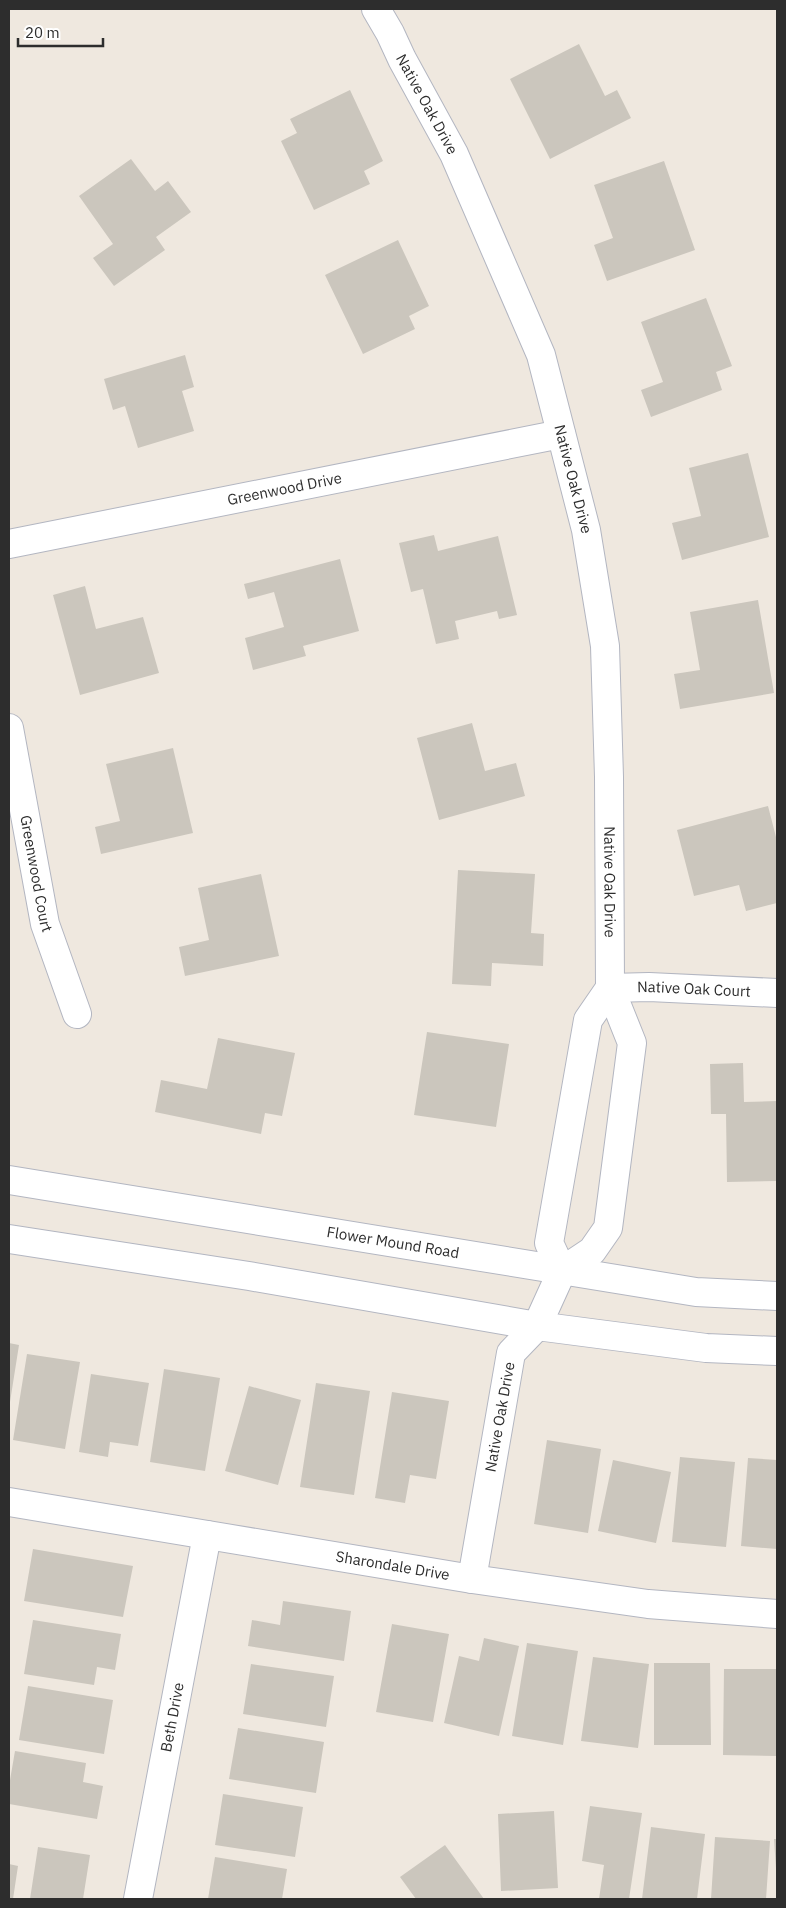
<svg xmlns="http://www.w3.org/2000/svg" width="786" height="1908" font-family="'IBM Plex Sans',sans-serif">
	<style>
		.building { fill: #cbc6bd }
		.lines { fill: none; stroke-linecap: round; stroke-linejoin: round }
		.street-casing { stroke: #b3b6c1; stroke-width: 30 }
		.secondary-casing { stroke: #b3b6c1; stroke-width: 30 }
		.street { stroke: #fff; stroke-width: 28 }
		.secondary { stroke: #fff; stroke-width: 28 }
		.labels { text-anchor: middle; stroke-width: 4; stroke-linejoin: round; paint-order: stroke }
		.street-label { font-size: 15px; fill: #2d2d2d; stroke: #fff }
	</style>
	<rect width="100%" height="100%" fill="#efe8df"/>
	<path class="building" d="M 579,44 L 605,96 L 617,90 L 631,118 L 550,159 L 510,79 Z
		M 350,90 L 383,161 L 364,171 L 370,184 L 314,210 L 281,141 L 297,133 L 290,119 Z
		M 131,159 L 155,191 L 168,181 L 191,212 L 156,237 L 165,250 L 114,286 L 93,258 L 113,244 L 79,196 Z
		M 664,161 L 695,250 L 607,281 L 594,245 L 613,238 L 594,185 Z
		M 398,240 L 429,306 L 409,316 L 415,329 L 363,354 L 325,275 Z
		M 706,298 L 732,366 L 716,372 L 722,390 L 651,417 L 641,390 L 663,382 L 641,322 Z
		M 185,355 L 194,387 L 182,391 L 194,431 L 138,448 L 125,406 L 113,410 L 104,379 Z
		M 748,453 L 769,537 L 682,560 L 672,523 L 701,516 L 689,468 Z
		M 434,535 L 438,551 L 498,536 L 517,615 L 499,619 L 497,611 L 455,621 L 459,639 L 436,644 L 423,589 L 411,592 L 399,543 Z
		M 340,559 L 359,631 L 303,646 L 306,656 L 253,670 L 245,638 L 284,627 L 274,592 L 248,599 L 244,584 Z
		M 85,586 L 96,629 L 143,617 L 159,673 L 80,695 L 53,595 Z
		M 758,600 L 774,693 L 680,709 L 674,674 L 700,670 L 690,612 Z
		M 472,723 L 485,771 L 516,763 L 525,796 L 439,820 L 417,738 Z
		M 173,748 L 193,833 L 101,854 L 95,827 L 120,821 L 106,764 Z
		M 768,806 L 777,841 L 777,903 L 746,911 L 739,885 L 694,896 L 677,830 Z
		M 458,870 L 535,874 L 531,933 L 544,934 L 543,966 L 492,963 L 491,986 L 452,984 Z
		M 261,874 L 279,956 L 185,976 L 179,947 L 209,940 L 198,888 Z
		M 427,1032 L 509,1044 L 496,1127 L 414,1115 Z
		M 218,1038 L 295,1053 L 282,1116 L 265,1113 L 261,1134 L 155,1112 L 161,1080 L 207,1089 Z
		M 743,1063 L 744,1102 L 777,1101 L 777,1181 L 727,1182 L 726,1114 L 711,1114 L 710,1064 Z
		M 9,1343 L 19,1345 L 10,1402 L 9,1402 Z
		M 27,1354 L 80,1362 L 65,1449 L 13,1440 Z
		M 164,1369 L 220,1378 L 205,1471 L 150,1462 Z
		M 91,1374 L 149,1383 L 138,1446 L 110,1442 L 108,1457 L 79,1452 Z
		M 316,1383 L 370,1391 L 354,1495 L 300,1487 Z
		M 249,1386 L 301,1400 L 278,1485 L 225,1471 Z
		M 392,1392 L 449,1401 L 436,1479 L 410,1475 L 405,1503 L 375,1498 Z
		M 547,1440 L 601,1449 L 588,1533 L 534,1524 Z
		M 680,1457 L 735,1462 L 726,1547 L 672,1542 Z
		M 748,1458 L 777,1460 L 777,1549 L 741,1546 Z
		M 613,1460 L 671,1472 L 656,1543 L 598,1531 Z
		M 33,1549 L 133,1566 L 123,1617 L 24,1601 Z
		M 283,1601 L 351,1611 L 344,1661 L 248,1646 L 252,1620 L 280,1625 Z
		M 33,1620 L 121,1634 L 115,1670 L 97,1667 L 94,1685 L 24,1674 Z
		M 392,1624 L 449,1634 L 433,1722 L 376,1712 Z
		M 484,1638 L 519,1646 L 499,1736 L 444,1723 L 459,1656 L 479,1661 Z
		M 527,1643 L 578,1651 L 563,1745 L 512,1736 Z
		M 593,1657 L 649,1664 L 638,1748 L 581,1741 Z
		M 654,1663 L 710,1663 L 711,1745 L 654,1745 Z
		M 251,1664 L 334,1676 L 326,1727 L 243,1714 Z
		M 724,1669 L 777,1669 L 777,1756 L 723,1755 Z
		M 28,1686 L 113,1700 L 104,1754 L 19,1740 Z
		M 238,1728 L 324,1742 L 316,1793 L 229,1779 Z
		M 15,1751 L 86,1763 L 83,1782 L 103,1786 L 97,1819 L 9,1804 L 9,1786 Z
		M 223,1794 L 303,1807 L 295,1857 L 215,1845 Z
		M 590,1806 L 642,1813 L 629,1899 L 599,1899 L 604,1865 L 582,1861 Z
		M 554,1811 L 558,1888 L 501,1891 L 498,1814 Z
		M 651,1827 L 705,1834 L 697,1899 L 642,1899 Z
		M 715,1837 L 770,1841 L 766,1899 L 711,1899 Z
		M 774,1839 L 777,1839 L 777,1869 L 776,1869 Z
		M 445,1845 L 484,1899 L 416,1899 L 400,1877 Z
		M 38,1847 L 90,1855 L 83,1899 L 30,1899 Z
		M 215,1857 L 287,1869 L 282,1899 L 208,1899 Z
		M 9,1864 L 18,1866 L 13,1899 L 9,1899 Z"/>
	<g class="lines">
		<g class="street-casing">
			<g id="street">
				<path id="s1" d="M 376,9 L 390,33 L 402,59 L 454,154 L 541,355 L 586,530 L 605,646 L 609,777 L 610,988 L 632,1043 L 608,1228 L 592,1251 L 562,1271 L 537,1326 L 511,1353 L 472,1579"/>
				<path id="s2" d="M 9,544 L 561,434"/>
				<path id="s3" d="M 9,728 L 45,924 L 77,1014"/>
				<path id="s4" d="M 610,988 L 649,987 L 777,993"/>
				<path d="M 562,1271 L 549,1243 L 588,1020 L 610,988"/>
				<path id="s5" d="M 9,1502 L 472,1579 L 648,1604 L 777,1614"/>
				<path id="s6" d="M 138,1899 L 207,1535"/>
			</g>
		</g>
		<g class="secondary-casing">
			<g id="secondary">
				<path id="s7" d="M 9,1180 L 696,1292 L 777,1296"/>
				<path d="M 9,1239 L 249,1276 L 537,1326 L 706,1348 L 777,1351"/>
			</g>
		</g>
		<use href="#street" class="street"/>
		<use href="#secondary" class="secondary"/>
	</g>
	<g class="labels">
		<g class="street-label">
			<text dy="5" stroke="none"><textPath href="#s1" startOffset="108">Native Oak Drive</textPath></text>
			<text dy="5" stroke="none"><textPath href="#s1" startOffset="512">Native Oak Drive</textPath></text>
			<text dy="5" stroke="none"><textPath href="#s2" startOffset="281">Greenwood Drive</textPath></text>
			<text dy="5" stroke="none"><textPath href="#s3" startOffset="148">Greenwood Court</textPath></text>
			<text dy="5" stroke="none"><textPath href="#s1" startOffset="918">Native Oak Drive</textPath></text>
			<text dy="5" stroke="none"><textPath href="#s4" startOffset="84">Native Oak Court</textPath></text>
			<text dy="5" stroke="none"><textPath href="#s7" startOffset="389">Flower Mound Road</textPath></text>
			<text transform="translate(500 1417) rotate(-80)" y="5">Native Oak Drive</text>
			<text dy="5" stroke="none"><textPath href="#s5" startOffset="389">Sharondale Drive</textPath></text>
			<text dy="5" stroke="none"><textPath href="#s6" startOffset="185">Beth Drive</textPath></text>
		</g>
	</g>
	<rect width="786" height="1908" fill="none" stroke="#2d2d2d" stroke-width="20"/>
	<path d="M18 38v8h85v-8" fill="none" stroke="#2d2d2d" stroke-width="2.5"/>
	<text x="25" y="38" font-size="15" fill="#2d2d2d" stroke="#ffffff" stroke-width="4" paint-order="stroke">20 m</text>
</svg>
